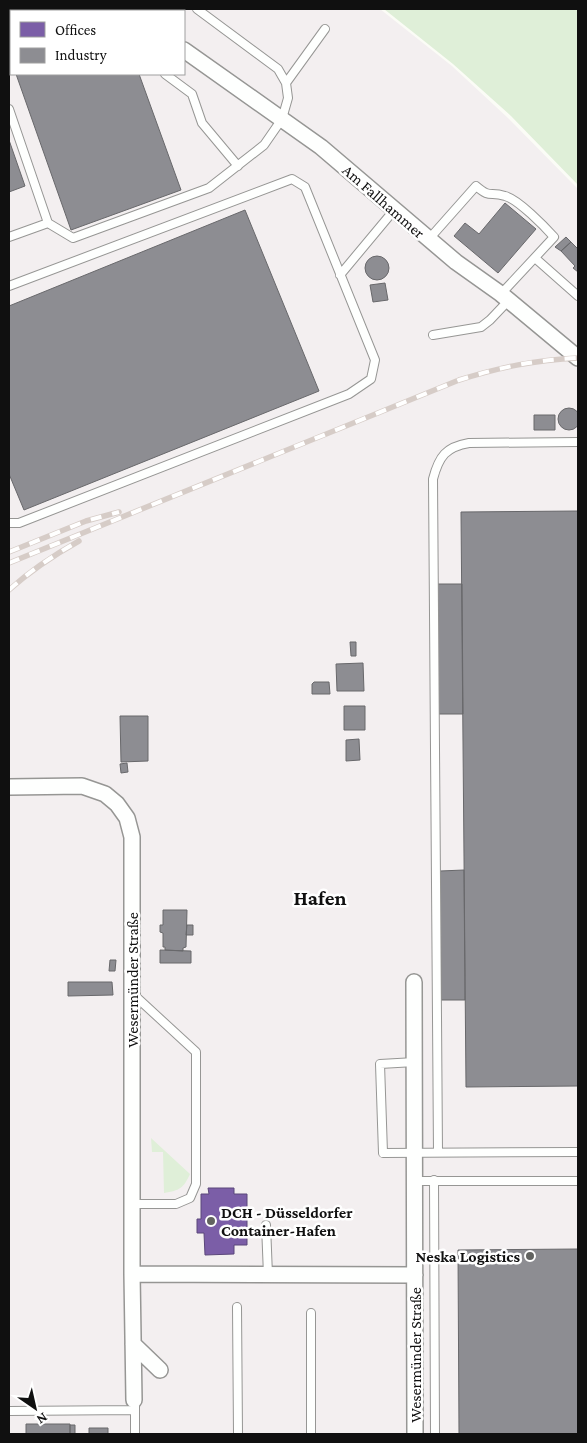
<svg xmlns="http://www.w3.org/2000/svg" width="587" height="1443" font-family="'Crimson Pro',serif">
	<style>
		.industrial { fill: #f3eff0; fill-rule: evenodd }
		.green { fill: #dfefd8 }
		.offices { fill: #7b5ea7; stroke: #5b477a }
		.industry { fill: #8d8d92; stroke: #68686b }
		.lines { fill: none; stroke-linecap: round; stroke-linejoin: round }
		.service-casing { stroke: #969694; stroke-width: 10 }
		.minor-casing { stroke: #969694; stroke-width: 18 }
		.service { stroke: #fefffe; stroke-width: 8 }
		.minor { stroke: #fefffe; stroke-width: 15 }
		.rail-casing { stroke: #d6ccc7; stroke-width: 5.5 }
		.rail { stroke: #fff; stroke-width: 4; stroke-dasharray: 11; stroke-linecap: butt }
		.poi-dot { fill: #626360; stroke: #fff; stroke-width: 2 }
		.labels { text-anchor: middle; stroke-width: 5; stroke-linejoin: round; paint-order: stroke }
		.street-label { font-size: 16px; fill: #101010; stroke: #fff }
		.poi-label { font-size: 16px; font-weight: bold; fill: #101010; stroke: #fff; text-anchor: start }
		.district-label { font-size: 21px; font-weight: bold; fill: #101010; stroke: #fff }
	</style>
	<rect width="100%" height="100%" fill="#fbfcf6"/>
	<path class="industrial" d="M 9,9 L 380,9 L 452,66 L 508,118 L 578,189 L 578,1434 L 9,1434 ZM 11,11 L 184,11 L 184,74 L 11,74 Z"/>
	<path class="green" d="M 384,9 L 578,9 L 578,185 L 511,116 L 453,64 Z
		M 151,1138 L 190,1174 C 183,1189 180,1190 164,1193 L 163,1152 L 152,1152 Z"/>
	<path class="offices" d="M 208,1188 L 234,1188 L 234,1194 L 247,1194 L 247,1245 L 234,1245 L 234,1254 L 205,1255 L 204,1233 L 197,1233 L 197,1219 L 201,1219 L 201,1194 L 209,1194 Z"/>
	<path class="industry" d="M 9,9 L 64,9 L 68,11 L 11,11 L 11,62 L 9,55 Z
		M 16,74 L 139,74 L 181,190 L 71,230 Z
		M 9,140 L 25,186 L 9,192 Z
		M 505,203 L 536,229 L 498,273 L 454,236 L 465,223 L 479,234 Z
		M 245,210 L 319,391 L 24,510 L 9,474 L 9,306 Z
		M 566,237 L 571,242 L 561,251 L 555,247 Z
		M 571,242 L 578,249 L 578,272 L 573,268 L 575,266 L 561,251 Z
		M365 268a12 12 0 1 1 24 0a12 12 0 1 1-24 0Z
		M 385,283 L 388,300 L 373,302 L 370,285 Z
		M558 419a11 11 0 1 1 22 0a11 11 0 1 1-22 0Z
		M 534,415 L 555,415 L 555,430 L 534,430 Z
		M 578,511 L 578,1086 L 466,1087 L 461,512 Z
		M 437,584 L 462,584 L 463,714 L 438,714 Z
		M 350,642 L 356,642 L 356,656 L 351,656 Z
		M 363,663 L 364,691 L 337,691 L 336,664 Z
		M 314,682 L 329,682 L 330,694 L 312,694 L 312,684 Z
		M 344,706 L 365,706 L 365,730 L 344,730 Z
		M 120,716 L 148,716 L 148,761 L 121,762 Z
		M 359,739 L 360,760 L 346,761 L 346,740 Z
		M 127,763 L 128,772 L 121,773 L 120,764 Z
		M 464,870 L 465,1000 L 441,1000 L 440,871 Z
		M 163,910 L 187,910 L 186,947 L 183,948 L 183,951 L 165,950 L 165,947 L 163,947 L 163,933 L 160,932 L 160,925 L 163,925 Z
		M 187,925 L 193,925 L 193,935 L 186,935 Z
		M 160,950 L 191,951 L 191,963 L 160,963 Z
		M 110,960 L 116,960 L 115,971 L 109,971 Z
		M 68,982 L 112,982 L 113,995 L 68,996 Z
		M 578,1249 L 578,1434 L 459,1434 L 458,1250 Z
		M 26,1424 L 70,1424 L 70,1434 L 26,1434 Z
		M 70,1425 L 75,1425 L 75,1434 L 70,1434 Z
		M 89,1428 L 108,1428 L 108,1434 L 89,1434 Z"/>
	<g class="lines">
		<g class="service-casing">
			<path id="service" d="M 77,9 L 80,11
				M 165,74 L 192,94 L 202,123 L 238,166
				M 286,83 L 325,29
				M 9,109 L 48,223
				M 9,237 L 48,223 L 73,238 L 209,188 L 264,145 L 282,119 L 288,98 L 286,83 L 278,69 L 197,9
				M 429,239 L 476,186 C 491,199 489,191 505,196 C 518,199 545,227 554,237 L 501,294
				M 535,258 L 578,296
				M 340,275 L 395,209
				M 9,286 L 292,179 L 305,187 L 375,360 L 371,379 L 349,394 L 19,523 L 9,523
				M 433,335 L 481,327 L 490,320 L 509,300
				M 415,1062 L 380,1064 L 383,1153 L 578,1152
				M 438,1152 L 433,479 C 439,456 446,447 469,443 L 578,442
				M 434,1180 L 435,1434
				M 415,1181 L 578,1181
				M 132,1204 L 176,1204 L 190,1198 L 196,1184 L 196,1052 L 133,994
				M 266,1225 L 268,1275
				M 237,1307 L 238,1434
				M 135,1406 L 135,1434
				M 9,1411 L 135,1410
				M 311,1434 L 311,1313"/>
		</g>
		<g class="minor-casing">
			<path id="minor" d="M 125,9 L 129,11
				M 184,50 L 321,147 L 456,262 L 501,294 L 578,358
				M 9,787 L 82,786 L 105,794 L 117,804 L 127,818 L 132,837 L 132,1274 L 134,1400
				M 414,982 L 415,1434
				M 132,1274 L 415,1275
				M 133,1344 L 160,1370"/>
		</g>
		<use href="#service" class="service"/>
		<use href="#minor" class="minor"/>
		<g class="rail-casing">
			<path id="rail" d="M 9,552 L 86,521 L 119,512
				M 9,563 L 459,380 C 501,367 535,360 578,358
				M 9,590 C 30,571 54,555 79,541"/>
		</g>
		<use href="#rail" class="rail"/>
	</g>
	<g class="poi-dot">
		<circle cx="211" cy="1221" r="5"/>
		<circle cx="530" cy="1256" r="5"/>
	</g>
	<g class="labels">
		<g class="street-label">
			<text transform="translate(384 201) rotate(41)" y="6">Am Fallhammer</text>
			<text transform="translate(132 980) rotate(-90)" y="6">Wesermünder Straße</text>
			<text transform="translate(415 1355) rotate(-90)" y="6">Wesermünder Straße</text>
		</g>
		<g class="poi-label">
			<text x="221" y="1218">DCH - Düsseldorfer<tspan x="221" dy="18">Container-Hafen</tspan></text>
			<text x="520" y="1262" text-anchor="end">Neska Logistics</text>
		</g>
		<g class="district-label">
			<text x="320" y="905">Hafen</text>
		</g>
	</g>
	<rect width="587" height="1443" fill="none" stroke="#101010" stroke-width="20"/>
	<rect x="10" y="10" width="175" height="65" fill="#ffffff" stroke="#9f9f9f"/>
	<rect x="20" y="22" width="25" height="15" fill="#7b5ea7" stroke="#9f9f9f"/>
	<text x="55" y="35" font-size="15" fill="#101010">Offices</text>
	<rect x="20" y="48" width="25" height="15" fill="#8d8d92" stroke="#9f9f9f"/>
	<text x="55" y="60" font-size="15" fill="#101010">Industry</text>
	<g transform="translate(35 1408) rotate(146)" stroke="#ffffff" stroke-width="4" paint-order="stroke">
	<path d="M0-4L9 19L0 12L-9 19Z" fill="#101010"/>
	<text y="-8" font-size="14" font-weight="bold" text-anchor="middle" fill="#101010">N</text>
	</g>
</svg>
